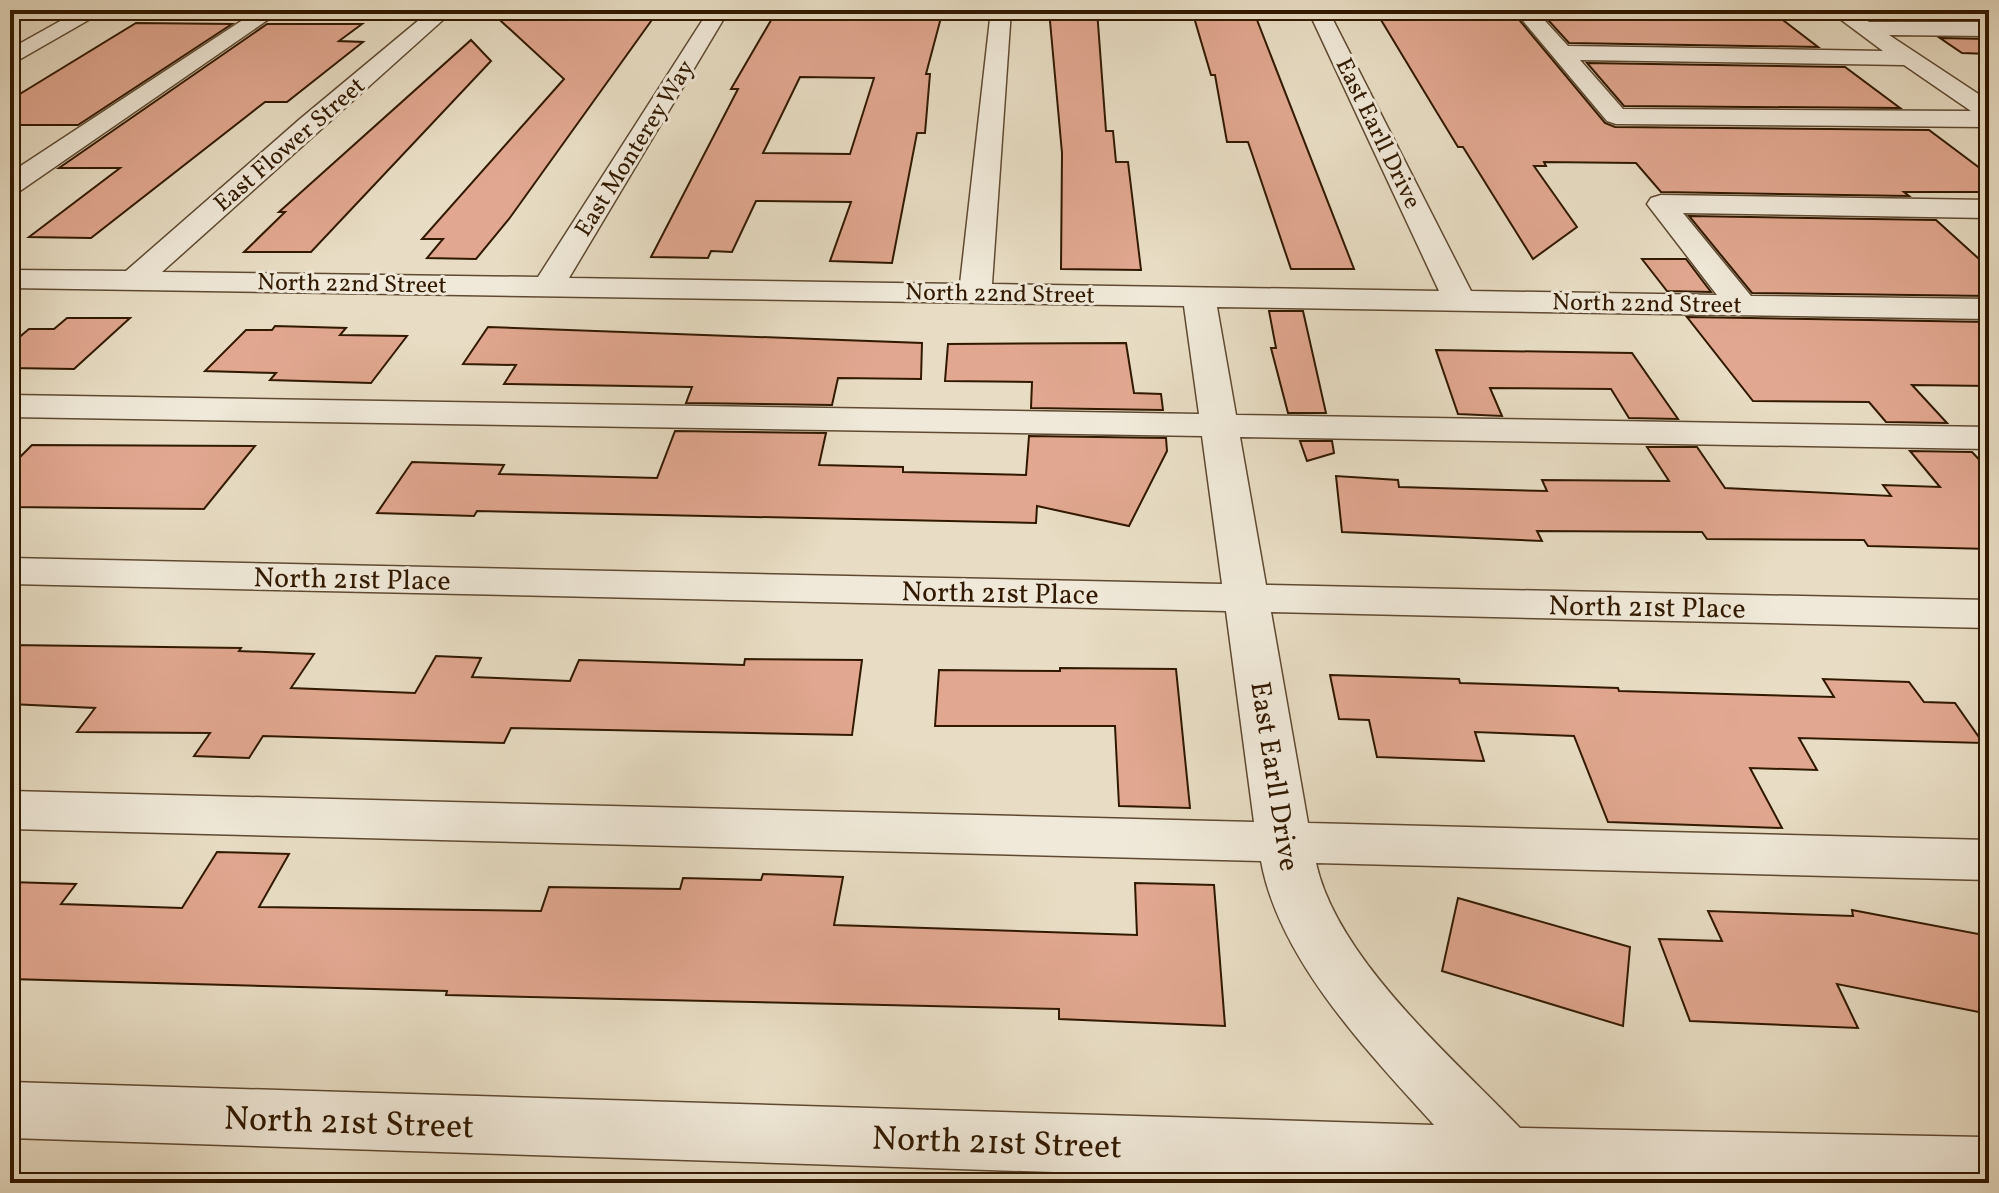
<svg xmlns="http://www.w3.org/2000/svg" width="1999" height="1193" font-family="Vollkorn,serif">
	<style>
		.building { fill: #e1a790; stroke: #311900; stroke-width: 2; fill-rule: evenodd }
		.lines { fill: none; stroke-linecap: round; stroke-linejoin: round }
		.minor-casing { stroke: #5f4a31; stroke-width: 3 }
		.minor { fill: #f0e9d9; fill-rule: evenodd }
		.labels { text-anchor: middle; stroke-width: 6; stroke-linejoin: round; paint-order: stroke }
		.far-street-label { font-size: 24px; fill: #311900; stroke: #f0e9d9 }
		.street-label { font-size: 28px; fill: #311900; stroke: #f0e9d9 }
		.near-street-label { font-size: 34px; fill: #311900; stroke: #f0e9d9 }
	</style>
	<rect width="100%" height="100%" fill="#e8ddc4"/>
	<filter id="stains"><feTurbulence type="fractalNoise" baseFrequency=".0025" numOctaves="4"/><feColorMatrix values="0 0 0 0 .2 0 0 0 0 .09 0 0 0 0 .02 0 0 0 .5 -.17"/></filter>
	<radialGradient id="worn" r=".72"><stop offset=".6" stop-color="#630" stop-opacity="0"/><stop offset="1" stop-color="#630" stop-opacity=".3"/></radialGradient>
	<path class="building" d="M 489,10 L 659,10 L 509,219 L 476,259 L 427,258 L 443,239 L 422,239 L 564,79 Z
		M 777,10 L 943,10 L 926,74 L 930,74 L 925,133 L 917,133 L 892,263 L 830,261 L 851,202 L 756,201 L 732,252 L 711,251 L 708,258 L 651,257 L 738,89 L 731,89 ZM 800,77 L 874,78 L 850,154 L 763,153 Z
		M 1049,10 L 1097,10 L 1106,131 L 1113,131 L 1116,162 L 1128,162 L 1141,270 L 1061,269 L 1062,153 Z
		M 1218,10 L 1235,10 L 1257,20 L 1354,269 L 1291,269 L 1248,142 L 1227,142 L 1215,75 L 1211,75 L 1193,14 Z
		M 1375,10 L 1511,10 L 1605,123 L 1615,127 L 1929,130 L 1989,175 L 1989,192 L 1904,192 L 1909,196 L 1661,192 L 1636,163 L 1544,162 L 1546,166 L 1534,166 L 1577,227 L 1533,259 L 1463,147 L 1458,147 L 1436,111 Z
		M 1539,10 L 1770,10 L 1818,47 L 1569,43 Z
		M 1897,10 L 1989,10 L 1989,19 L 1910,19 Z
		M 136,23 L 232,24 L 78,125 L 10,125 L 10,100 Z
		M 267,24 L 362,24 L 339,41 L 363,42 L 287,102 L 265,102 L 91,238 L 29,237 L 120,168 L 59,168 Z
		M 1940,38 L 1989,39 L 1989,54 L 1962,53 Z
		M 471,40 L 491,61 L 311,252 L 244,252 L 285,212 L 279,212 Z
		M 1587,63 L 1845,67 L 1900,108 L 1624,106 Z
		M 1689,216 L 1936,220 L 1989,268 L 1989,296 L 1752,293 Z
		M 1642,259 L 1686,259 L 1711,292 L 1667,291 Z
		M 1269,311 L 1303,311 L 1326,413 L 1288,413 L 1271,348 L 1276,348 Z
		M 1687,317 L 1989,322 L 1989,386 L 1912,385 L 1947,423 L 1886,422 L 1869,402 L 1753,401 Z
		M 67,318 L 130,318 L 74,369 L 10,368 L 10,345 L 29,329 L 54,329 Z
		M 275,326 L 346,328 L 340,335 L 407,336 L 371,383 L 270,380 L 276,373 L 205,371 L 246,330 L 272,330 Z
		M 488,327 L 922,343 L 921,379 L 838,378 L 832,405 L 686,403 L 692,387 L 504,384 L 516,365 L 463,364 Z
		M 1126,343 L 1134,393 L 1161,394 L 1163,410 L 1031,408 L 1032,382 L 945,381 L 948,344 Z
		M 1436,350 L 1632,353 L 1678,419 L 1629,418 L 1611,389 L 1490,388 L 1502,416 L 1458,414 Z
		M 675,431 L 826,433 L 819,465 L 903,467 L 903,472 L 1026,475 L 1029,436 L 1166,438 L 1167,451 L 1129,526 L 1037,506 L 1036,523 L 477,511 L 474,516 L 377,513 L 412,462 L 504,465 L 499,474 L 657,478 Z
		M 1300,441 L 1332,441 L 1334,453 L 1307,461 Z
		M 32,445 L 255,446 L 204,509 L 10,507 L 10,467 Z
		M 1647,447 L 1697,447 L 1725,488 L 1891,496 L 1883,485 L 1940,487 L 1910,451 L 1972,452 L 1989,470 L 1989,549 L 1868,546 L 1864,540 L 1707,539 L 1702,532 L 1537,531 L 1542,541 L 1342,532 L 1336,476 L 1398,480 L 1399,487 L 1547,491 L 1542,480 L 1669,481 Z
		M 10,645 L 241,648 L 239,651 L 314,654 L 291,688 L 415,693 L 436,656 L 481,658 L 472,677 L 570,681 L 579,660 L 744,665 L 745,659 L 862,660 L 852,735 L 511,728 L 504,743 L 263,736 L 249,758 L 194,756 L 210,733 L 77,732 L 95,708 L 10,704 Z
		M 1060,668 L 1176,669 L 1190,808 L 1119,806 L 1115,726 L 935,726 L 939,670 L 1060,671 Z
		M 1330,675 L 1459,679 L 1460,683 L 1618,688 L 1619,691 L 1834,697 L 1823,679 L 1909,682 L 1924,702 L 1955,703 L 1983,743 L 1799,738 L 1817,770 L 1750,768 L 1782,828 L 1608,822 L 1574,736 L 1475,732 L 1484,761 L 1377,757 L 1369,720 L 1339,719 Z
		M 217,852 L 289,854 L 259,907 L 541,911 L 549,887 L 680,889 L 683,878 L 761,880 L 763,874 L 843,877 L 834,925 L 1137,935 L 1135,883 L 1214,885 L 1225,1026 L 1059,1019 L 1059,1009 L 446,995 L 447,991 L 10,979 L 10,882 L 76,884 L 61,904 L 182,908 Z
		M 1458,898 L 1630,947 L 1623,1026 L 1442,971 Z
		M 1852,910 L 1989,936 L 1989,1014 L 1837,984 L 1858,1028 L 1690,1021 L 1659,939 L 1722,941 L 1708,911 L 1853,916 Z"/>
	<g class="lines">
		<g class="minor-casing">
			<path id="minor" d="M 80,10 L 106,10 L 10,65 L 10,49 Z
				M 258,10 L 282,10 L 20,191 L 10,193 L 10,173 Z
				M 431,10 L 454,10 L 162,272 L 538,277 L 709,10 L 729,10 L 569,278 L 960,284 L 991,10 L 1011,10 L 992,284 L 1439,291 L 1308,10 L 1328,10 L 1471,291 L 1717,295 L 1647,204 L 1651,198 L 1661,195 L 1989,200 L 1989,218 L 1683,213 L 1751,296 L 1989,299 L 1989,319 L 1217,307 L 1236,415 L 1989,427 L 1989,449 L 1240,437 L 1266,585 L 1989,600 L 1989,628 L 1271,612 L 1308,823 L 1989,840 L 1989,880 L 1316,863 C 1337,959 1453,1058 1520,1128 L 1983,1137 L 1989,1139 L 1989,1183 L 1388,1183 L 10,1138 L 10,1082 L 1434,1125 C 1369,1053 1279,960 1261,861 L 10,829 L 10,791 L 1254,822 L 1226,611 L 10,584 L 10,558 L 1222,584 L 1202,436 L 10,417 L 10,395 L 1199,414 L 1184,306 L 10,288 L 10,270 L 126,271 L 300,119 Z
				M 1514,10 L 1535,10 L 1568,46 L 1883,51 L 1828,10 L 1852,10 L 1869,22 L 1989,22 L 1989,36 L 1889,35 L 1989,101 L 1989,127 L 1616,124 L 1607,121 ZM 1580,60 L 1904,65 L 1971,111 L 1623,109 Z"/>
		</g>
		<use href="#minor" class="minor"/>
	</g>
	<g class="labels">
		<g class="far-street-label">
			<text transform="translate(1379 133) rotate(64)" y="8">East Earll Drive</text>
			<text transform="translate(289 144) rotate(-41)" y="8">East Flower Street</text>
			<text transform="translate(634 148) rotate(-58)" y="8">East Monterey Way</text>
			<text transform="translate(352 283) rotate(1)" y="8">North 22nd Street</text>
			<text transform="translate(1000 293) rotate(1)" y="8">North 22nd Street</text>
			<text transform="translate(1647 303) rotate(1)" y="8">North 22nd Street</text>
		</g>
		<g class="street-label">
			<text transform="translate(352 578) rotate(1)" y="10">North 21st Place</text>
			<text transform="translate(1000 592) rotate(1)" y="10">North 21st Place</text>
			<text transform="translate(1647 606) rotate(1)" y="10">North 21st Place</text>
			<text transform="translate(1276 776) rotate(81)" y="10">East Earll Drive</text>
		</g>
		<g class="near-street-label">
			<text transform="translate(349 1121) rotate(2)" y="12">North 21st Street</text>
			<text transform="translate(997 1141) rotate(2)" y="12">North 21st Street</text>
		</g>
	</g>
	<rect width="1999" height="1193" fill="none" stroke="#e8ddc4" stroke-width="40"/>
	<rect x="12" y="12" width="1975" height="1169" fill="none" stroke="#311900" stroke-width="4"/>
	<rect x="20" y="20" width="1959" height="1153" fill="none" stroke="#311900" stroke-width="2"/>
	<rect width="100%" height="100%" filter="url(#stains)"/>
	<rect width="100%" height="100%" fill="url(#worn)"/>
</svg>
